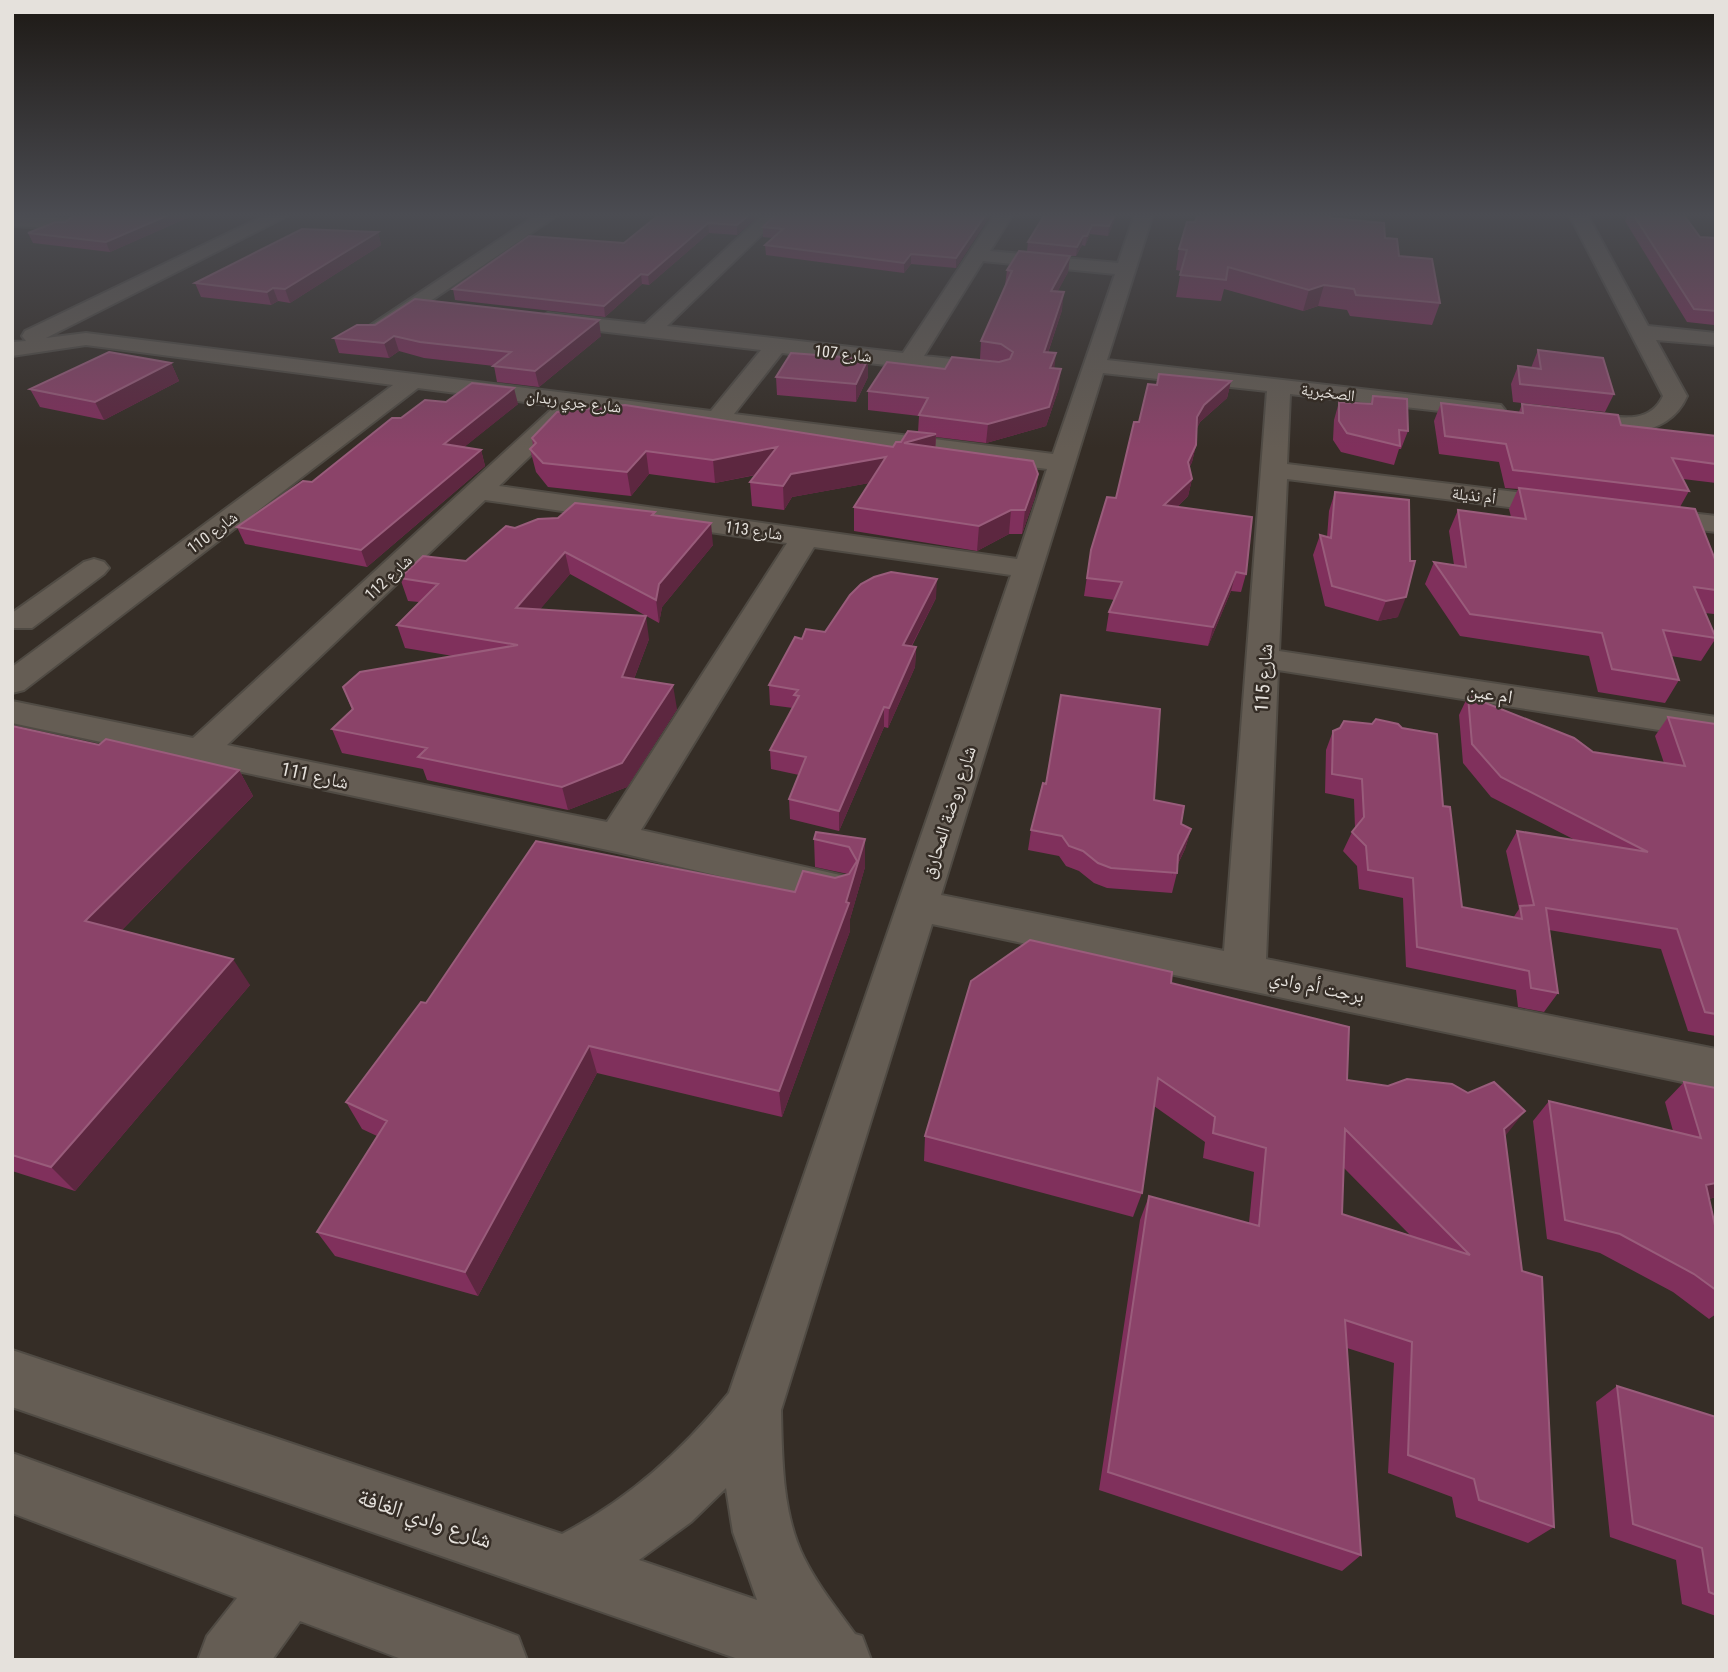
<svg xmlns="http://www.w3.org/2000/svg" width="1728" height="1672" font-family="'Roboto Condensed','Noto Naskh Arabic',sans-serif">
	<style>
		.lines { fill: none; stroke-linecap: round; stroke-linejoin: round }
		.minor-casing { stroke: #504b44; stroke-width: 4 }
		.minor { fill: #655d54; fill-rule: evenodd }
		.wall { fill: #80305c; fill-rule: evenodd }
		.shaded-wall { fill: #5d2740 }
		.building { fill: #8b4369; stroke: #995c7b; stroke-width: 2; fill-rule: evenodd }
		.labels { text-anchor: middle; stroke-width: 5; stroke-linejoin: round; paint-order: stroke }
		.far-street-label { font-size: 16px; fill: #e5e1dc; stroke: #352d26 }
		.street-label { font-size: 19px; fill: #e5e1dc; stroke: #352d26 }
		.near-street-label { font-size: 23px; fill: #e5e1dc; stroke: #352d26 }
	</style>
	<rect width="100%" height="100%" fill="#352d26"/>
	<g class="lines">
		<g class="minor-casing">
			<path id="minor" d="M 268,214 L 291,214 L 46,338 L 86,333 L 711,411 L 761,350 L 548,325 L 538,319 L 548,313 L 645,324 L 764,214 L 783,214 L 667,326 L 903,353 L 995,214 L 1013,214 L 990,251 L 1118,263 L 1135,214 L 1153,214 L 1107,360 L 1501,405 L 1505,410 L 1501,415 L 1493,417 L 1290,394 L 1287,464 L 1564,498 L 1574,500 L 1578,506 L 1574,512 L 1564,514 L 1287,479 L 1279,651 L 1716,717 L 1716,739 L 1278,670 L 1266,959 L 1716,1049 L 1716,1089 L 932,924 L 781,1410 C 782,1458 782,1514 804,1558 C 818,1586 837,1609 855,1634 L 862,1636 L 871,1660 L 741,1660 L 12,1407 L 12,1350 L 562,1534 C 629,1499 681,1452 729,1393 L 1011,575 L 814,547 L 641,830 L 849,877 L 855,888 L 849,899 L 835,903 L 617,852 L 12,723 L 12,701 L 193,738 L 555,406 L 418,388 L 24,690 L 12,693 L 12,667 L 393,385 L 86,345 L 12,356 L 12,342 L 26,341 L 22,336 L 25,331 ZM 983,261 L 1115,274 L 1053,454 L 734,414 L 782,353 L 998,378 L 1006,376 L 1009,371 L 998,364 L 924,356 ZM 1103,373 L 1267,391 L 1224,951 L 941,895 ZM 579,409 L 1047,469 L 1017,559 L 499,486 ZM 485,500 L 787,543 L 607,822 L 227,745 ZM 726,1488 L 733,1532 L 757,1600 L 639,1560 L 691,1522 Z
				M 538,214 L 559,214 L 383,333 L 369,333 L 365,329 Z
				M 1569,214 L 1587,214 L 1648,326 L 1716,333 L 1716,345 L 1656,340 L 1687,396 C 1666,445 1601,434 1558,423 L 1555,418 L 1558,413 C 1591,405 1644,437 1663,396 Z
				M 12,216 L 68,219 L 77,224 L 68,229 L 12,226 Z
				M 1648,508 L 1716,516 L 1716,532 L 1638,522 L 1634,516 L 1638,510 Z
				M 94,559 L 104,562 L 109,568 L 104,574 L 32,628 L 12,628 L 12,613 L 84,562 Z
				M 12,1453 L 494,1627 L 518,1636 L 527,1660 L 404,1660 L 300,1621 L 272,1660 L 198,1660 L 207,1636 L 237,1598 L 12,1513 Z"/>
		</g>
		<use href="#minor" class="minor"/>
	</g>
	<path class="wall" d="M 196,214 L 110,252 L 33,243 L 28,233 L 65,222 Z
		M 502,214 L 534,214 L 528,217 Z
		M 660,214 L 761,214 L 737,235 L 709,233 L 649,285 L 642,284 L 605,317 L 455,300 L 453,289 L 624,243 Z
		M 991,214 L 956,268 L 911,264 L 904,273 L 766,255 L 765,245 L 773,238 L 763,237 L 763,227 Z
		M 1045,214 L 1117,214 L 1108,236 L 1090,234 L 1085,246 L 1082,245 L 1076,256 L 1070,256 L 1068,272 L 1057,292 L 1062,310 L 1048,353 L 1054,368 L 1059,388 L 1046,426 L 986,443 L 936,437 L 935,447 L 1038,474 L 1035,497 L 1022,534 L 1009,534 L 977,551 L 854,531 L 854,507 L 869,483 L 792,497 L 784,510 L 752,506 L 750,482 L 756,475 L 715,483 L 649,474 L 631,496 L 548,487 L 536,472 L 530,449 L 533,446 L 532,438 L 893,447 L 918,432 L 919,416 L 868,410 L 868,391 L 945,369 L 1000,362 L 980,359 L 981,341 L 1005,286 L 1007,270 L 1027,251 L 1028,242 Z
		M 1628,214 L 1683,214 L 1700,237 L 1716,238 L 1716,328 L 1714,325 L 1687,322 L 1625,221 Z
		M 1195,222 L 1385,238 L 1399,256 L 1440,303 L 1432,325 L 1350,316 L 1347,310 L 1318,306 L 1303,311 L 1224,289 L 1221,301 L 1176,297 L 1181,271 L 1176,270 L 1179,249 Z
		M 378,232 L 381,245 L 290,303 L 278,301 L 271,305 L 201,297 L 195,283 Z
		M 357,325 L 601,336 L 539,387 L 497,382 L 494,366 L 424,358 L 399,351 L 389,358 L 339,353 L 334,338 Z
		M 1538,350 L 1614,394 L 1605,412 L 1513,402 L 1511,384 L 1518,366 L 1531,368 Z
		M 868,359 L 868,377 L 856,402 L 777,395 L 776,377 Z
		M 171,363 L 179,381 L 104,420 L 40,407 L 30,389 Z
		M 1231,381 L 1227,398 L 1200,422 L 1197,428 L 1196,445 L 1192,462 L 1189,468 L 1192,479 L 1188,496 L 1177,507 L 1246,574 L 1241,592 L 1231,591 L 1208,646 L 1106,631 L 1109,612 L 1115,600 L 1084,596 L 1091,550 L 1116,498 L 1139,422 L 1157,385 Z
		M 1373,396 L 1408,431 L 1401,449 L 1399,449 L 1394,465 L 1341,452 L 1333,440 L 1334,420 L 1339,402 L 1370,404 Z
		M 446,402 L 518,404 L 464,447 L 481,450 L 485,466 L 367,567 L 245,544 L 237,527 L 312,482 L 401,418 Z
		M 1441,403 L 1519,412 L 1522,404 L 1621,425 L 1716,436 L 1716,483 L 1683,479 L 1689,491 L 1680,507 L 1716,562 L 1716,610 L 1714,614 L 1705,613 L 1716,638 L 1701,661 L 1671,656 L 1679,680 L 1665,703 L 1598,692 L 1589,656 L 1460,636 L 1425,584 L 1434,562 L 1454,565 L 1449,531 L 1458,510 L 1511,517 L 1509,509 L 1518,489 L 1505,488 L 1499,462 L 1439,454 L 1434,421 Z
		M 1335,492 L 1398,617 L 1378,621 L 1325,606 L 1313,555 L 1320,535 L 1327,537 L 1329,511 Z
		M 655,516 L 713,545 L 662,607 L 659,623 L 570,574 L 540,609 L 649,639 L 634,679 L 677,709 L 627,787 L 568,810 L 427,780 L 423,769 L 342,753 L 332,729 L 352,710 L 343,687 L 453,656 L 405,648 L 397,625 L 419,602 L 408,601 L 400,578 L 466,561 L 515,528 Z
		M 936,598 L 912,646 L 916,647 L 915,667 L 888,728 L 884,727 L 839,831 L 790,819 L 789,799 L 799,775 L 771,769 L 770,750 L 793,708 L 770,705 L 769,685 L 802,639 Z
		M 1468,696 L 1593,752 L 1664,763 L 1655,736 L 1668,717 L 1716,724 L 1716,1036 L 1688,1031 L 1661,949 L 1549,930 L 1558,993 L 1544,1012 L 1518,1007 L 1516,990 L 1406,967 L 1403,898 L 1359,889 L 1357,866 L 1343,851 L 1352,832 L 1355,828 L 1354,799 L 1325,793 L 1326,750 L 1333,731 L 1443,806 L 1462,907 L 1513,918 L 1519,909 L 1506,851 L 1517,831 L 1575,840 L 1491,797 L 1463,763 L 1459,715 Z
		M 12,726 L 99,745 L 239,770 L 253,796 L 122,930 L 250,985 L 75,1191 L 12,1171 Z
		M 1046,784 L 1154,800 L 1181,824 L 1191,829 L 1185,849 L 1178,864 L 1177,873 L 1172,893 L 1107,888 L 1094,883 L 1079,871 L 1066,866 L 1059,856 L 1028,850 L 1031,830 Z
		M 814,839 L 865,839 L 865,867 L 850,919 L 850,931 L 782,1117 L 597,1073 L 478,1296 L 335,1256 L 317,1232 L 377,1136 L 362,1129 L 346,1102 L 426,1003 L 795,892 L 848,874 L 815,867 Z
		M 1171,983 L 1347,1080 L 1505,1136 L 1554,1527 L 1528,1543 L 1456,1517 L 1452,1497 L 1388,1473 L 1394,1363 L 1347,1348 L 1361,1555 L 1342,1571 L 1099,1490 L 1140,1220 L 1149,1196 L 1249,1223 L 1254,1172 L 1203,1158 L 1205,1142 L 1154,1106 L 1142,1193 L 1133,1217 L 924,1161 L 925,1136 ZM 1343,1167 L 1410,1235 L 1342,1214 Z
		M 1684,1082 L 1716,1088 L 1716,1197 L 1709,1199 L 1716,1230 L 1716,1314 L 1709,1319 L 1673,1292 L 1600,1253 L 1547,1239 L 1533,1121 L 1549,1101 L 1673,1131 L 1665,1102 Z
		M 1617,1386 L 1716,1417 L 1716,1616 L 1682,1604 L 1676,1560 L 1610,1537 L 1596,1402 Z"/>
	<path class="shaded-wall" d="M 171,214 L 196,214 L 110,252 L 106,242 Z
		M 750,214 L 761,214 L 737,235 L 737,225 Z
		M 986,214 L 991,214 L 956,268 L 956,258 Z
		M 1115,214 L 1117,214 L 1108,236 L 1109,226 Z
		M 708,223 L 709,233 L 649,285 L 648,275 Z
		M 1092,225 L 1090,234 L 1085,246 L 1087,236 Z
		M 378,232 L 381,245 L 290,303 L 285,289 Z
		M 1083,236 L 1082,245 L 1076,256 L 1077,247 Z
		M 911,254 L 911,264 L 904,273 L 904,263 Z
		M 1070,256 L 1068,272 L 1049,308 L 1051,291 Z
		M 641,274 L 642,284 L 605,317 L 604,306 Z
		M 1324,285 L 1318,306 L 1303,311 L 1309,290 Z
		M 273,288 L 278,301 L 271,305 L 267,292 Z
		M 1064,292 L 1062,310 L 1042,370 L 1044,352 Z
		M 599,320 L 601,336 L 539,387 L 535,371 Z
		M 394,336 L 399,351 L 389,358 L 384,343 Z
		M 1056,353 L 1054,372 L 1050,368 Z
		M 868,359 L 868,377 L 856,402 L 856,384 Z
		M 171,363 L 179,381 L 104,420 L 95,402 Z
		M 1061,369 L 1059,388 L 1046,426 L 986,443 L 988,424 Z
		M 1231,381 L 1227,398 L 1200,422 L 1194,434 L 1197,417 L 1204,405 Z
		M 514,388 L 518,404 L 448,460 L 444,444 Z
		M 936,434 L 935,457 L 904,443 Z
		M 1196,445 L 1192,462 L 1184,479 L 1188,462 Z
		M 777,447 L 778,470 L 715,483 L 713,460 Z
		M 481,450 L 485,466 L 367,567 L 361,550 Z
		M 646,451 L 649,474 L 631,496 L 627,472 Z
		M 886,457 L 886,480 L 792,497 L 784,510 L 783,486 L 791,474 Z
		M 1038,474 L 1035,497 L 1022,534 L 1025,510 Z
		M 1192,479 L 1188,496 L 1160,523 L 1164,505 Z
		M 1011,510 L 1009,534 L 977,551 L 979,526 Z
		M 711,523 L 713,545 L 662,607 L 659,623 L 656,600 L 659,584 Z
		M 565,552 L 570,574 L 522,631 L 516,608 Z
		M 1236,572 L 1231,591 L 1208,646 L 1213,627 Z
		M 937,579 L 936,598 L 902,664 L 903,645 Z
		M 1406,597 L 1398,617 L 1378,621 L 1386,601 Z
		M 646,616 L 649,639 L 626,700 L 622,677 Z
		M 916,647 L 915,667 L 888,728 L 889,708 Z
		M 673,685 L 677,709 L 627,787 L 568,810 L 562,787 Z
		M 884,707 L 884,727 L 839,831 L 839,811 Z
		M 239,770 L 253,796 L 105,947 L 85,921 Z
		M 1191,829 L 1185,849 L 1172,876 L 1178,855 Z
		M 865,839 L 865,867 L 850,919 L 850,931 L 782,1117 L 779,1091 L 846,902 Z
		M 233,959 L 250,985 L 75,1191 L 51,1167 Z
		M 589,1046 L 597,1073 L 478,1296 L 465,1272 Z
		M 1525,1111 L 1506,1135 L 1486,1154 L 1504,1129 Z
		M 1716,1183 L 1716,1197 L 1685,1205 L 1706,1185 Z"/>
	<path class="building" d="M 77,214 L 171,214 L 106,242 L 28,233 L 56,222 L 65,222 Z
		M 660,214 L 750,214 L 737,225 L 708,223 L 648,275 L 641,274 L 604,306 L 453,289 L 529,236 L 624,243 Z
		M 776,214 L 986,214 L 956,258 L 911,254 L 904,263 L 765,245 L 783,229 L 763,227 Z
		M 1045,214 L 1115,214 L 1109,226 L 1092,225 L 1087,236 L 1083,236 L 1077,247 L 1028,242 Z
		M 1198,214 L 1330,214 L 1330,218 L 1384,223 L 1385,238 L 1397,239 L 1399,256 L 1432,259 L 1440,303 L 1356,295 L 1354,289 L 1324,285 L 1309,290 L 1228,267 L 1226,280 L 1180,275 L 1187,250 L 1179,249 L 1187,222 L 1195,222 Z
		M 1633,214 L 1683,214 L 1700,237 L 1716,238 L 1716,311 L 1694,309 Z
		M 302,229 L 378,232 L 285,289 L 273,288 L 267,292 L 195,283 Z
		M 1019,251 L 1070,256 L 1051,291 L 1064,292 L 1044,352 L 1056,353 L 1050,368 L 1061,369 L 1049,407 L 988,424 L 919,415 L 928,398 L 868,391 L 887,362 L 945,369 L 952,357 L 999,362 L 1010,359 L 1013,352 L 1001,344 L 981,341 L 1012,271 L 1007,270 Z
		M 415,299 L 599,320 L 535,371 L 493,366 L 511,352 L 420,342 L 394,336 L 384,343 L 334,338 L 357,325 L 375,325 Z
		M 1538,350 L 1603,358 L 1614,394 L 1520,384 L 1518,366 L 1541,369 Z
		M 109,352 L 171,363 L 95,402 L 30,389 Z
		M 791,353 L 868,359 L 856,384 L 776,377 Z
		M 1159,374 L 1231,381 L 1204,405 L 1197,417 L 1196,445 L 1188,462 L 1192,479 L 1164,505 L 1252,517 L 1246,574 L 1236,572 L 1213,627 L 1109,612 L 1122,582 L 1087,578 L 1091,550 L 1107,497 L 1116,498 L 1134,422 L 1139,422 L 1148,384 L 1157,385 Z
		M 472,383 L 514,388 L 444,444 L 481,450 L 361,550 L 237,527 L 303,481 L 312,482 L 392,418 L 401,418 L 425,400 L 446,402 Z
		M 1373,396 L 1407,399 L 1408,431 L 1399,430 L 1400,446 L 1347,433 L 1339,421 L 1339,402 L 1372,404 Z
		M 1441,403 L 1523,413 L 1522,404 L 1618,415 L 1621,425 L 1716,436 L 1716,464 L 1672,458 L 1689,491 L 1513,470 L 1506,444 L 1445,436 Z
		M 625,405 L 893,447 L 896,442 L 901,442 L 908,431 L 936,434 L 904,443 L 1033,461 L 1038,474 L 1025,510 L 1011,510 L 979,526 L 854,507 L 886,457 L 791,474 L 783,486 L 750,482 L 777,447 L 713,460 L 646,451 L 627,472 L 543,463 L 530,449 L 536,443 L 532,438 L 557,412 Z
		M 1519,488 L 1695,509 L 1716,562 L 1716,590 L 1694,587 L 1716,638 L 1663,630 L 1679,680 L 1612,669 L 1602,633 L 1470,614 L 1434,562 L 1466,567 L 1458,510 L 1526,519 Z
		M 1335,492 L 1409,500 L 1410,561 L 1415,561 L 1406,597 L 1386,601 L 1332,586 L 1320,535 L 1331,538 Z
		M 575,503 L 655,512 L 652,515 L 711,523 L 659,584 L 656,600 L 565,552 L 516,608 L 646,616 L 622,677 L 673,685 L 622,763 L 562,787 L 418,757 L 427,748 L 332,729 L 353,709 L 343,687 L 360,672 L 518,645 L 397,625 L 438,584 L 400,578 L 423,556 L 466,561 L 506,526 L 515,528 L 538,519 L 558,518 Z
		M 891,572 L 937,579 L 903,645 L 916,647 L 889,708 L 884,707 L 839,811 L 789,799 L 806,757 L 770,750 L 799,696 L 794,695 L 798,690 L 769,685 L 795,637 L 802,639 L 806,629 L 825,632 L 850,595 L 861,584 L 874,577 Z
		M 1061,695 L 1160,709 L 1154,800 L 1184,806 L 1181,824 L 1191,829 L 1178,855 L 1177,873 L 1111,868 L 1098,863 L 1083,851 L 1069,846 L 1062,836 L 1031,830 L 1043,783 L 1046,784 Z
		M 1468,696 L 1574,738 L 1593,752 L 1685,766 L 1668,717 L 1716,724 L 1716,1014 L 1705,1012 L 1677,929 L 1546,908 L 1558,993 L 1531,988 L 1529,971 L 1417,947 L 1413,878 L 1368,870 L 1366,846 L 1352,832 L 1364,817 L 1362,779 L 1332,774 L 1333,731 L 1340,728 L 1344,721 L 1372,724 L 1376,719 L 1398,724 L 1402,728 L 1437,734 L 1443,806 L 1450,807 L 1462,907 L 1522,919 L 1520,906 L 1534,905 L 1517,831 L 1648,852 L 1501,777 L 1472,744 Z
		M 12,726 L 99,745 L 106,739 L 239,770 L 85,921 L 233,959 L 51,1167 L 12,1155 Z
		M 816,832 L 865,839 L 846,902 L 849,903 L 779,1091 L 589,1046 L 465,1272 L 317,1232 L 387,1121 L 346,1102 L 421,1002 L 426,1003 L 536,841 L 795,892 L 803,871 L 835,878 L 849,874 L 857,861 L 849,847 L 814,839 Z
		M 1030,940 L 1172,972 L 1171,983 L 1349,1027 L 1347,1080 L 1388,1086 L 1407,1079 L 1452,1084 L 1468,1093 L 1494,1082 L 1525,1111 L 1504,1129 L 1522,1271 L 1542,1277 L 1554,1527 L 1479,1500 L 1474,1479 L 1408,1455 L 1412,1342 L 1345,1320 L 1361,1555 L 1108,1472 L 1149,1196 L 1259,1226 L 1266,1148 L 1213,1133 L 1215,1117 L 1158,1078 L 1142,1193 L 925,1136 L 971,981 ZM 1345,1129 L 1470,1255 L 1342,1214 Z
		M 1684,1082 L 1716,1088 L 1716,1183 L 1706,1185 L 1716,1230 L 1716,1290 L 1694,1274 L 1620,1234 L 1565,1220 L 1549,1101 L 1701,1138 Z
		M 1617,1386 L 1716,1417 L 1716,1595 L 1709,1592 L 1702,1548 L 1633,1524 Z"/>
	<linearGradient id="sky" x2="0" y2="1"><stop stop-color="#1d1915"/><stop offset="0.48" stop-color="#4b4c52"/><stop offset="1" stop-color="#4b4c52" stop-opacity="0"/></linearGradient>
	<rect width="1728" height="448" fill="url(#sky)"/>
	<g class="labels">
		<g class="far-street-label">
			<text transform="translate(843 353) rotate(6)" y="6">شارع 107</text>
			<text transform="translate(1328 392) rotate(7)" y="6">الصخبرية</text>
			<text transform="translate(574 401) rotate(7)" y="6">شارع جري ربدان</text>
			<text transform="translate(1474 495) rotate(7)" y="6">أم نذيلة</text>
			<text transform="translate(754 530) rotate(8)" y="6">شارع 113</text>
			<text transform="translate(212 532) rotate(-37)" y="6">شارع 110</text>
			<text transform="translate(388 577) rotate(-43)" y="6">شارع 112</text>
		</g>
		<g class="street-label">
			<text transform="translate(1263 678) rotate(-86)" y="7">شارع 115</text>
			<text transform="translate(1490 693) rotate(9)" y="7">ام عين</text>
			<text transform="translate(315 775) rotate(12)" y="7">شارع 111</text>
			<text transform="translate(948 812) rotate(-72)" y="7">شارع روضة المحارق</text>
			<text transform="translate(1317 986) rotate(12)" y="7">برجت أم وادي</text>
		</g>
		<g class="near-street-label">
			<text transform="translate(425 1518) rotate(19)" y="8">شارع وادي الغافة</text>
		</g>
	</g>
	<rect width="1728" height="1672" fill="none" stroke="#e5e1dc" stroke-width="28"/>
</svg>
